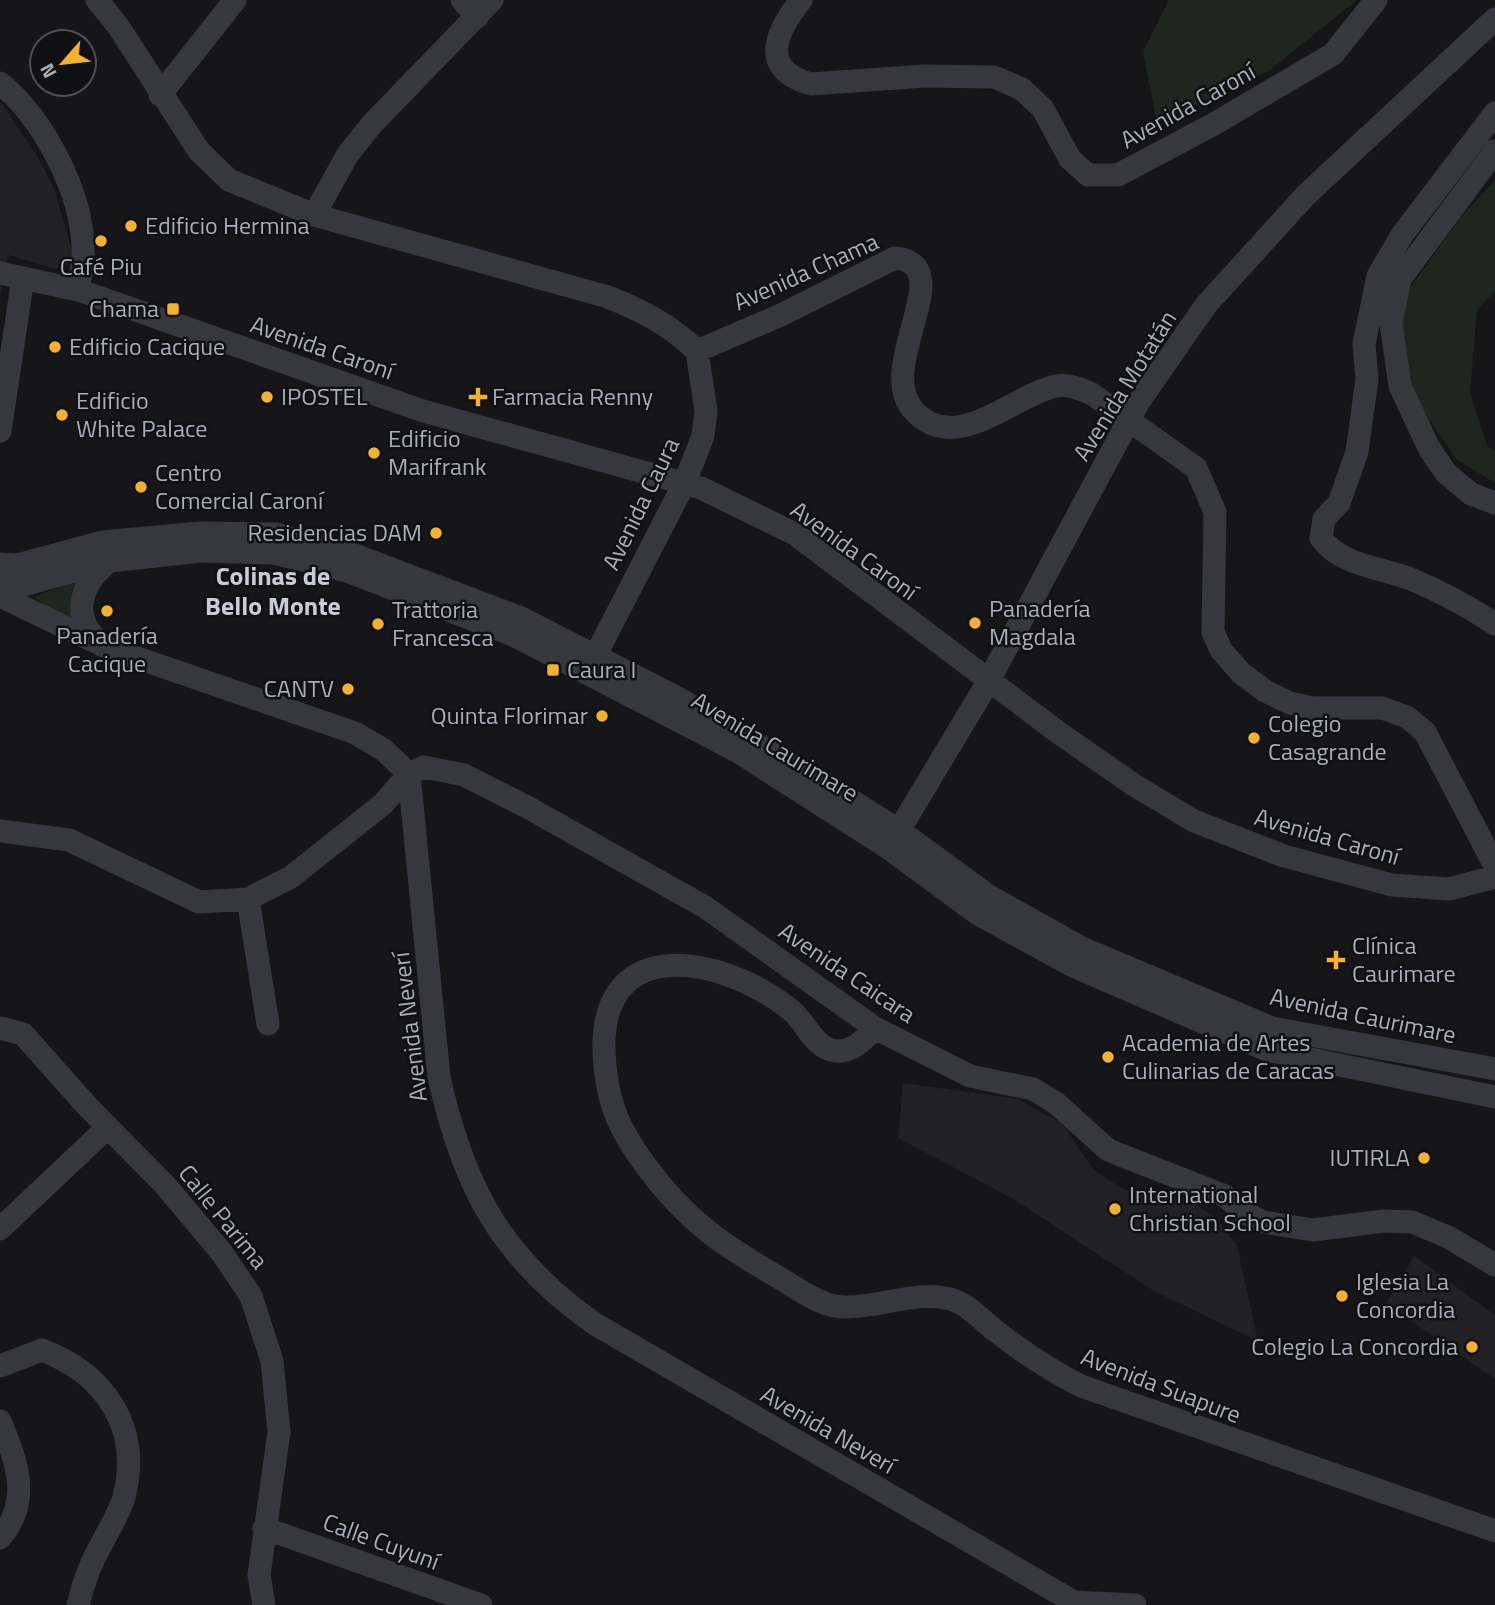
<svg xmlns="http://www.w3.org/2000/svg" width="1495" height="1605" font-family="'Titillium Web',sans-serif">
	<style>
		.built { fill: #222225 }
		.green { fill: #1e261f }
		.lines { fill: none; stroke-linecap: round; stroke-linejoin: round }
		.minor { stroke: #37383d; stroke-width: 23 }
		.poi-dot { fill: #f2b134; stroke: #111113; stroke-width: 2.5 }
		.labels { text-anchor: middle; stroke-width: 5; stroke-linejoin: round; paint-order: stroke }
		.street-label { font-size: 24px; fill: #a8adb8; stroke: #111113 }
		.poi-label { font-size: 24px; fill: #a8adb8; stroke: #111113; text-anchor: start }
		.neighbourhood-label { font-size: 26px; font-weight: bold; fill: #c9ccd4; stroke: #111113 }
	</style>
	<rect width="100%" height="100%" fill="#161618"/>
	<path class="built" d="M 0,101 L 39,159 L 54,188 L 72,251 L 68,265 L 56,269 L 8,255 L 0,297 Z
		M 903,1083 L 1018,1099 L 1062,1124 L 1094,1170 L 1124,1190 L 1184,1197 L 1215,1217 L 1237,1246 L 1258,1341 L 1154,1291 L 1015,1200 L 898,1138 Z
		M 1414,1256 L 1495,1315 L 1495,1379 L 1386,1304 Z"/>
	<path class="green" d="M 1169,0 L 1357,0 L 1270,70 L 1157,123 L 1143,52 Z
		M 1495,181 L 1495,291 L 1477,310 L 1470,392 L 1487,446 L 1495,451 L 1495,483 L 1456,459 L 1413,395 L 1399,327 L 1410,288 L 1461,217 Z
		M 86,577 L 75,629 L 34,597 Z"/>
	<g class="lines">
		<path class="minor" d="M 97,0 L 118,26 L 199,151 L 229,180 L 314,215 L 608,297 C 643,311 670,325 697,351 L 781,315 L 895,258 C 962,265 873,367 914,411 C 956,456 1013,395 1056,386 C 1069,384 1081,389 1092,394 L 1196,468 L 1215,512 L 1213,632 L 1221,650 L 1241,673 L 1265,691 L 1290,703 L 1312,708 L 1382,708 L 1407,717 L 1425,732 L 1495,866
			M 462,0 L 477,17
			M 801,0 C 776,32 758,69 811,84 L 925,76 L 994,77 L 1022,89 L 1043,109 L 1070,159 L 1088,175 L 1118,175 L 1214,124 L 1333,54 L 1376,0
			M 0,83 C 44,119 84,195 83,253 C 83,265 80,278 78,290
			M 160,95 L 235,0
			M 1495,113 L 1402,235 L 1378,276 L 1364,344 L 1367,379 L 1357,452 L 1339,503 L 1324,519 L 1321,538 C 1342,567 1382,567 1413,580 C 1442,592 1469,607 1495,624
			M 1495,151 L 1400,279 L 1391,323 L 1400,386 L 1429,448 L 1446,473 L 1471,494 L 1495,503
			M 314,215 L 348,154 L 373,123 L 492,0
			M 0,273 L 78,290 L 423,411 L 701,488 L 795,534 L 1059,733 L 1134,785 L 1194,821 L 1284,856 L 1392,885 L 1449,889 L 1495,877
			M 0,431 L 23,278
			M 0,564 L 17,565 L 102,542 L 200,533 L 276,534 L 352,554 L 521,618 L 676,697 L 825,784 L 900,831 L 989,896 L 1082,948 L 1272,1028 L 1495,1069
			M 0,585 L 20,586 L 110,561 L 201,551 L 274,553 L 347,571 L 513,635 L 737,751 L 887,847 L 978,914 L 1073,966 L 1267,1050 L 1495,1097
			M 0,596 L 106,647 L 355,733 L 384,750 L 409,774 L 439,1077 C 463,1187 502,1259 595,1324 L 1074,1602 L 1135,1605
			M 101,643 C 69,618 81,584 108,562
			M 588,670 L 685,482 L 703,436 L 706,411 L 697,351
			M 0,831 L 69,840 L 199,902 L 248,899 L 291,877 L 383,804 L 409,774 L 424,767 L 464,775 L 529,808 L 705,907 L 875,1028 L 970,1076 L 1033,1089 L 1056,1103 L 1108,1150 L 1225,1196 L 1243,1212 L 1263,1222 L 1313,1230 L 1384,1221 L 1412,1222 L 1448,1237 L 1495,1265
			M 892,842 L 988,682 L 1138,403 L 1206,305 L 1306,195 L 1495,19
			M 248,899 L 268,1024
			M 0,1028 L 23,1034 L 87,1106 L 165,1185 L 222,1253 L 251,1296 L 272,1361 L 279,1432 L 259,1575 L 264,1605
			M 875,1028 C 862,1042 847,1058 826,1048 C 812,1041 803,1020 791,1010 C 716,951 591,933 605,1066 C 609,1108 621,1132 646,1166 C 688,1223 724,1246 783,1280 C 801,1291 823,1307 845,1307 C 879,1308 916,1290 950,1299 C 969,1304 982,1321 997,1332 C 1024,1353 1051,1371 1081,1386 L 1495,1531
			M 0,1229 L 108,1127
			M 0,1366 L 42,1350 C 105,1374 142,1428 124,1497 C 119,1514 109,1529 101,1545 C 90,1564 83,1584 78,1605
			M 0,1421 C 17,1462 32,1501 0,1538
			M 264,1528 L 481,1605"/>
	</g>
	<g class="poi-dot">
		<circle cx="131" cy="226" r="7"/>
		<circle cx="101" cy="241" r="7"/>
		<rect x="166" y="302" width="14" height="14" rx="3.5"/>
		<circle cx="55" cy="347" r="7"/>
		<circle cx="267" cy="397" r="7"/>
		<path d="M474.5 386.5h7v7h7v7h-7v7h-7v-7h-7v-7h7z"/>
		<circle cx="62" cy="415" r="7"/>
		<circle cx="374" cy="453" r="7"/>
		<circle cx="141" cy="487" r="7"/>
		<circle cx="436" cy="533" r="7"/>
		<circle cx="107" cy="611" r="7"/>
		<circle cx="975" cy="623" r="7"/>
		<circle cx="378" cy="624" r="7"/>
		<rect x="546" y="663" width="14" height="14" rx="3.5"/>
		<circle cx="348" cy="689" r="7"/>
		<circle cx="602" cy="716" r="7"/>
		<circle cx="1254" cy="738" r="7"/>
		<path d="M1332.5 949.5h7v7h7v7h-7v7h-7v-7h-7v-7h7z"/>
		<circle cx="1108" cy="1057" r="7"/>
		<circle cx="1424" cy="1158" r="7"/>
		<circle cx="1115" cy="1209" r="7"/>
		<circle cx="1342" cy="1296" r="7"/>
		<circle cx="1472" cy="1347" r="7"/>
	</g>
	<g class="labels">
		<g class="street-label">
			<text transform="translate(1188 106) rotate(-29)" y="8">Avenida Caroní</text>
			<text transform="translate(806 272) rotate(-24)" y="8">Avenida Chama</text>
			<text transform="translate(322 348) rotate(19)" y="8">Avenida Caroní</text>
			<text transform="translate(1125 386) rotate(-58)" y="8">Avenida Motatán</text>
			<text transform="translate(641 504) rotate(-64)" y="8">Avenida Caura</text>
			<text transform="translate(854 551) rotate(36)" y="8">Avenida Caroní</text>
			<text transform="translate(775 747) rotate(31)" y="8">Avenida Caurimare</text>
			<text transform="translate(1327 837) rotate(16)" y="8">Avenida Caroní</text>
			<text transform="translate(847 973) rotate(34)" y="8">Avenida Caicara</text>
			<text transform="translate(1363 1016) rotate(12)" y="8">Avenida Caurimare</text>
			<text transform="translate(410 1027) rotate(-97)" y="8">Avenida Neverí</text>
			<text transform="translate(223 1217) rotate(51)" y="8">Calle Parima</text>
			<text transform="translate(1161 1386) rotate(21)" y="8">Avenida Suapure</text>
			<text transform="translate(828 1430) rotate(30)" y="8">Avenida Neverí</text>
			<text transform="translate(381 1542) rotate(20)" y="8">Calle Cuyuní</text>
		</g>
		<g class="poi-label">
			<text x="145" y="234">Edificio Hermina</text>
			<text x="101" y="275" text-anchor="middle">Café Piu</text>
			<text x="159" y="317" text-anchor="end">Chama</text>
			<text x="69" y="355">Edificio Cacique</text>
			<text x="281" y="405">IPOSTEL</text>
			<text x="492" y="405">Farmacia Renny</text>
			<text x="76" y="409">Edificio<tspan x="76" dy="28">White Palace</tspan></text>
			<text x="388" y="447">Edificio<tspan x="388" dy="28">Marifrank</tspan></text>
			<text x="155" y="481">Centro<tspan x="155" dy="28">Comercial Caroní</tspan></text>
			<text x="422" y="541" text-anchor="end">Residencias DAM</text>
			<text x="989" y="617">Panadería<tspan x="989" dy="28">Magdala</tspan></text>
			<text x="392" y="618">Trattoria<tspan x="392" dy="28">Francesca</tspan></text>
			<text x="107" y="644" text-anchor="middle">Panadería<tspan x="107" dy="28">Cacique</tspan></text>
			<text x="567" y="678">Caura I</text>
			<text x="334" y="697" text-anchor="end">CANTV</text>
			<text x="588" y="724" text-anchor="end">Quinta Florimar</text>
			<text x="1268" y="732">Colegio<tspan x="1268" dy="28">Casagrande</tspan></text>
			<text x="1352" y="954">Clínica<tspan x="1352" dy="28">Caurimare</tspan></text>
			<text x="1122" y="1051">Academia de Artes<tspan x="1122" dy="28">Culinarias de Caracas</tspan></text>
			<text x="1410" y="1166" text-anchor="end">IUTIRLA</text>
			<text x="1129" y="1203">International<tspan x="1129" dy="28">Christian School</tspan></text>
			<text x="1356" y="1290">Iglesia La<tspan x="1356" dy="28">Concordia</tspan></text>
			<text x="1458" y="1355" text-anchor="end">Colegio La Concordia</text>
		</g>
		<g class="neighbourhood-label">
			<text x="273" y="585">Colinas de<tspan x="273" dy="30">Bello Monte</tspan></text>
		</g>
	</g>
	<g transform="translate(63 63) rotate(242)"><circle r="33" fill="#111113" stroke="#4d4f55" stroke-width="2"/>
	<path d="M0-5L12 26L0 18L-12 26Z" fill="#f2b134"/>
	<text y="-10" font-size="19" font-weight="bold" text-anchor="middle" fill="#a8adb8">N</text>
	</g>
</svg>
